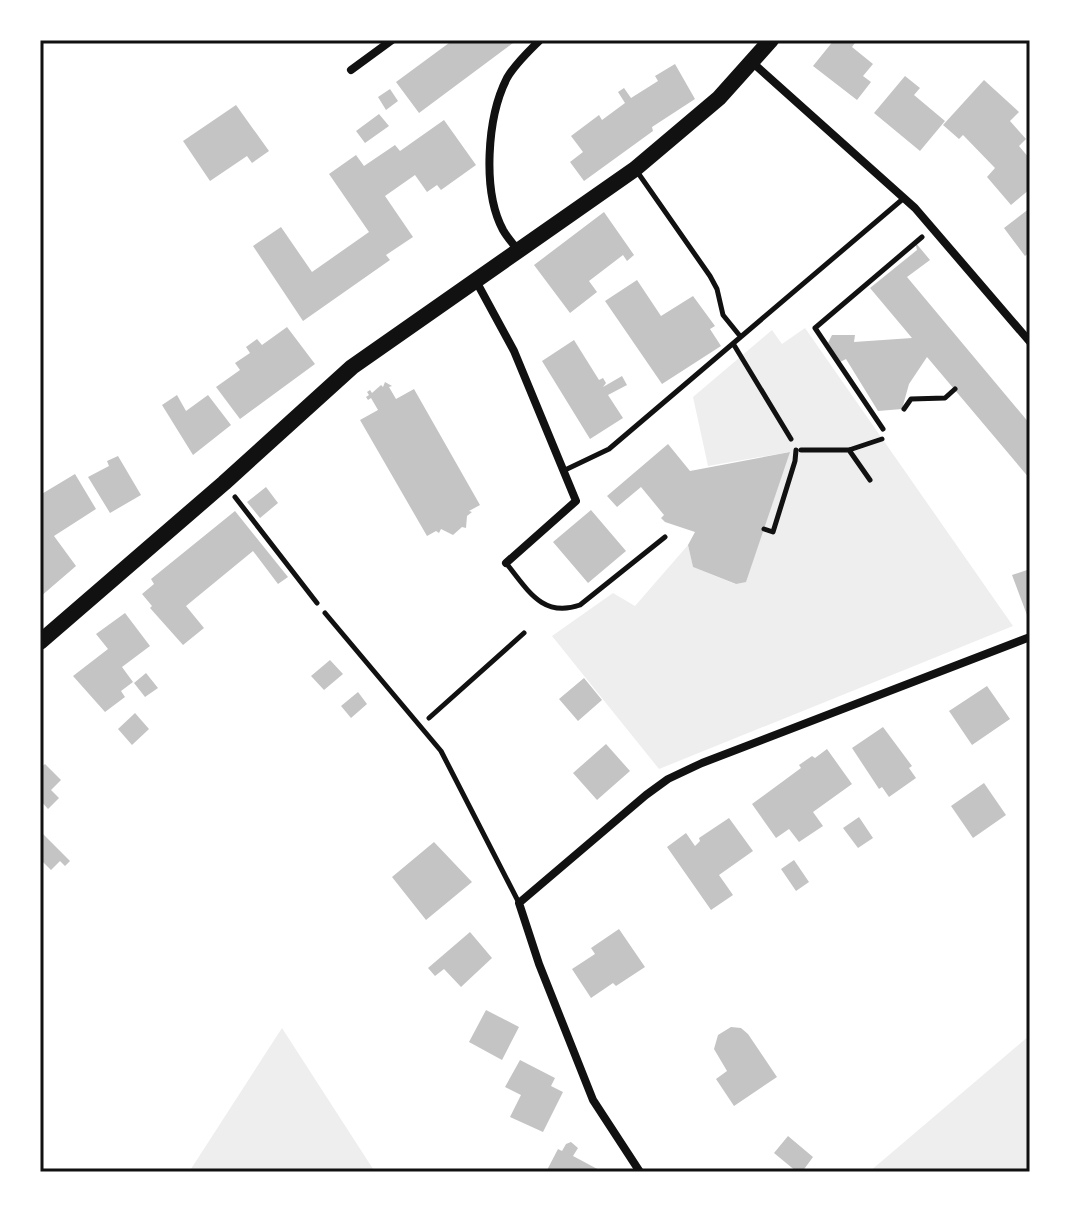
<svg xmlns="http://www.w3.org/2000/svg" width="1070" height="1212" font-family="'Crimson Pro',serif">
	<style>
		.green { fill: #eee }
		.building { fill: #c4c4c4 }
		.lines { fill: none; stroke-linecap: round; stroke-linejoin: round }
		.path { stroke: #111; stroke-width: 5 }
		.service { stroke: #111; stroke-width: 5 }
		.minor { stroke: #111; stroke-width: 8 }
		.secondary { stroke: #111; stroke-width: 16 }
		.neatline { fill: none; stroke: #111; stroke-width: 3 }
	</style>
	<rect width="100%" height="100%" fill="#fff"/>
	<path class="green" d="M 805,328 L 1013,626 L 659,769 L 552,636 L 613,593 L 635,606 L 688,545 L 693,567 L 735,584 L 746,581 L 789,452 L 708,466 L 693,397 L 772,330 L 782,344 Z
		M 282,1028 L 375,1172 L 189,1172 Z
		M 1030,1035 L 1030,1172 L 869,1172 Z"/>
	<path class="building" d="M 453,40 L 517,40 L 419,113 L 396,82 Z
		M 834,40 L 857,40 L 852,47 L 873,64 L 863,76 L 871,82 L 857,100 L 813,66 Z
		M 675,64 L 695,99 L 652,127 L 653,131 L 584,181 L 570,162 L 583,152 L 571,136 L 599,115 L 602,120 L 625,103 L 618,92 L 624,88 L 631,98 L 658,81 L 655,76 Z
		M 905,76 L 920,88 L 914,95 L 945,121 L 920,151 L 874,113 Z
		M 984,80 L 1019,112 L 1010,121 L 1026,139 L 1019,146 L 1030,159 L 1030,189 L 1011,205 L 987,177 L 995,168 L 963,135 L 959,139 L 943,125 Z
		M 390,89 L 398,101 L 386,110 L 378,97 Z
		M 236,105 L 269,151 L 252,163 L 247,156 L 210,181 L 183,141 Z
		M 379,114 L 389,126 L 365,143 L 356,131 Z
		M 444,120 L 476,165 L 441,190 L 437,185 L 427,192 L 415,175 L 385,196 L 413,237 L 386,255 L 390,260 L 303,321 L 253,246 L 281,227 L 312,272 L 369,232 L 329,174 L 356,155 L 364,166 L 395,145 L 400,151 Z
		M 1030,208 L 1030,252 L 1025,256 L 1004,228 Z
		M 604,212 L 634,255 L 627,261 L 623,255 L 589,281 L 597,292 L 570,313 L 534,265 Z
		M 915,242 L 930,260 L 907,277 L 1030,424 L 1030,479 L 927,357 L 909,384 L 902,409 L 878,411 L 846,359 L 840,362 L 828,343 L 832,335 L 855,335 L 854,342 L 912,338 L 870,288 L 917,250 Z
		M 637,280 L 661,316 L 693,296 L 715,326 L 710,329 L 721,346 L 662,384 L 605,301 Z
		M 287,327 L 315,364 L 240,419 L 216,387 L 240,370 L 235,363 L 250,353 L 246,347 L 257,339 L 262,345 Z
		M 574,340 L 599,380 L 603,378 L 606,383 L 603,387 L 622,376 L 627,385 L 608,395 L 623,418 L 590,439 L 542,361 Z
		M 385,382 L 392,386 L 389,387 L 396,399 L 414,389 L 480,505 L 469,511 L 472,512 L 467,516 L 466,528 L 462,527 L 453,535 L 441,529 L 439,533 L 436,531 L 427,536 L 360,420 L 378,410 L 371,398 L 368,400 L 366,397 L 369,395 L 367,392 L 370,390 L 372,393 L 381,385 L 383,387 Z
		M 177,395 L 186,411 L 208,395 L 231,425 L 193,455 L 162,405 Z
		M 668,444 L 690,471 L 790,452 L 746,582 L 736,584 L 693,567 L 688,545 L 695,532 L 665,522 L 661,518 L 664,515 L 641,487 L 617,507 L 607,496 Z
		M 118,456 L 141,495 L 110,513 L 88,477 L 109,466 L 107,461 Z
		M 75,474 L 96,509 L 54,536 L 76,566 L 40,597 L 40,495 Z
		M 266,487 L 278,503 L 260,518 L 247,502 Z
		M 591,510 L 626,551 L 588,583 L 553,542 Z
		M 235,511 L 288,577 L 278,584 L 253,551 L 186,606 L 204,628 L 183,645 L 150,608 L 152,606 L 142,594 L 154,584 L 151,579 Z
		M 1030,569 L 1030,606 L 1027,608 L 1027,615 L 1012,575 Z
		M 125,613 L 150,646 L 122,667 L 133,682 L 121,691 L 125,697 L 105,712 L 73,676 L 108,649 L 96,634 Z
		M 330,660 L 343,674 L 324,690 L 311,676 Z
		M 146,673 L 158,688 L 145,697 L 134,683 Z
		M 584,678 L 602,700 L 578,721 L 559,699 Z
		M 987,686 L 1010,719 L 972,745 L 949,711 Z
		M 358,692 L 367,704 L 351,718 L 341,706 Z
		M 135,713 L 149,729 L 132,745 L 118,729 Z
		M 883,727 L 912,766 L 909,768 L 916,778 L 889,797 L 882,787 L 879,789 L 852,748 Z
		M 606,744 L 630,771 L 597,800 L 573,773 Z
		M 827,749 L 852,784 L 813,812 L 823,826 L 799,842 L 789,829 L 776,838 L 752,804 L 801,768 L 799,765 L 812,756 L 815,758 Z
		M 45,764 L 61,780 L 51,790 L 59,798 L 48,809 L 40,800 L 40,768 Z
		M 984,783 L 1006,815 L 973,838 L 951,806 Z
		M 859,817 L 873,838 L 858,848 L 843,828 Z
		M 729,818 L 753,851 L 719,875 L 733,895 L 711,910 L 667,847 L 686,833 L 695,846 L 700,841 L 699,838 Z
		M 40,831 L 70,861 L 65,866 L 60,861 L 51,870 L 40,859 Z
		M 434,842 L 472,882 L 426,920 L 392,877 Z
		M 794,860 L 809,882 L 796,891 L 781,869 Z
		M 619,929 L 645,967 L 616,986 L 613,983 L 591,998 L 572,969 L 595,954 L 591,948 Z
		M 470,932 L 492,958 L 461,987 L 444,969 L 435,976 L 428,968 Z
		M 486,1010 L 519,1027 L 502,1060 L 469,1042 Z
		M 731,1027 L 741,1028 L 748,1034 L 777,1077 L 734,1106 L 716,1079 L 727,1071 L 714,1049 L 718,1035 Z
		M 520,1060 L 555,1078 L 551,1086 L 563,1092 L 543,1132 L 510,1117 L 521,1095 L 505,1087 Z
		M 788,1136 L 813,1157 L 802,1172 L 797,1172 L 774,1153 Z
		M 571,1142 L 578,1148 L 573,1156 L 603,1172 L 546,1172 L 558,1149 L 562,1151 L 566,1144 Z"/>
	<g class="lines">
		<path class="path" d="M 904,409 L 911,399 L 945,398 L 955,389
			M 883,429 L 815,328 L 922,237
			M 801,450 L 849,450 L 882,439
			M 849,450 L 870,480
			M 235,497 L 317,603
			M 764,529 L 773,532 L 795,461 L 796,450
			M 429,718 L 524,633"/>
		<path class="service" d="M 636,170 L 710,276 L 717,289 L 723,315 L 740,336
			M 734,345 L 791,439
			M 565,470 L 609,449 L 904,198
			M 506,563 C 528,590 542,618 580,605 L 665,537
			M 325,613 L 441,751 L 519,903"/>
		<path class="minor" d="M 753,63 L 915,208 L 1030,342
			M 351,70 L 392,40
			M 518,250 C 513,244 507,237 503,230 C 482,191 487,117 507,78 C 515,64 528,52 540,40
			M 476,281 L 514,351 L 576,501 L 506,563
			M 640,1172 L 593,1100 L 539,964 L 519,903 L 646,795 L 668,779 L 702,763 L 1030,637"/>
		<path class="secondary" d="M 40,642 L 224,483 L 352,367 L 635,169 L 719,98 L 771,40"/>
	</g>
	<rect width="1070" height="1212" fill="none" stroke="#ffffff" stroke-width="84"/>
	<rect x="42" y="42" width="986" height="1128" class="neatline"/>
</svg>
